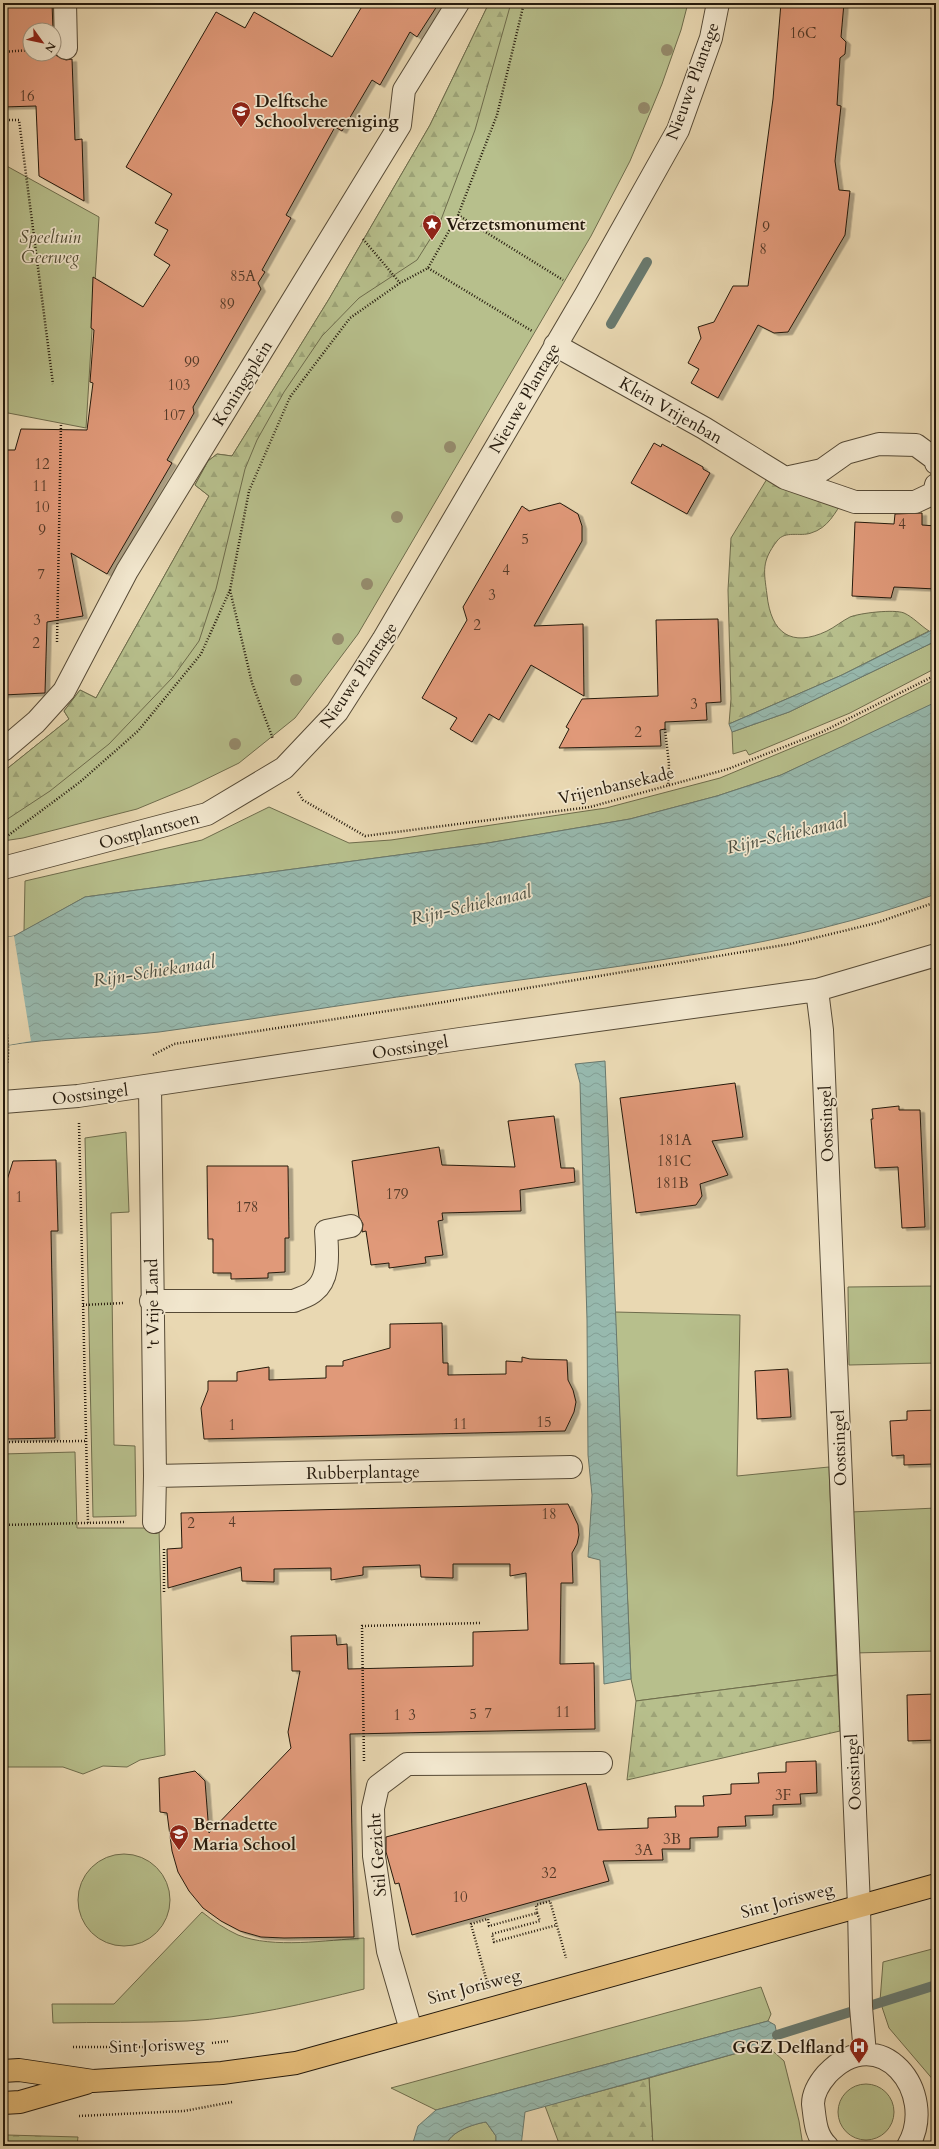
<svg xmlns="http://www.w3.org/2000/svg" width="939" height="2149" font-family="Cardo,serif">
	<style>
		.green { fill: #b7bf8c; stroke: #6e6c4c }
		.forest { fill: url(#forest-firs); stroke: #6e6c4c }
		.water { fill: url(#water-waves); stroke: #69796e }
		.pier { fill: #e9d8b2 }
		.lines { fill: none; stroke-linecap: round; stroke-linejoin: round }
		.stream { stroke: #69796e; stroke-width: 10 }
		.building { fill: #e09979; stroke: #251a0d; filter: url(#shadow) }
		.minor-casing { stroke: #564a36; stroke-width: 24 }
		.major-casing { stroke: #251a0d; stroke-width: 24 }
		.path { stroke: #251a0d; stroke-width: 2.5; stroke-dasharray: 1 2; stroke-linecap: butt }
		.minor { stroke: #f1e6cd; stroke-width: 22 }
		.major { stroke: #e4bc79; stroke-width: 22 }
		.tree { fill: #958b6c }
		.labels { text-anchor: middle; stroke-width: 3.5; stroke-linejoin: round; paint-order: stroke }
		.number-label { font-size: 15px; fill: #543a28 }
		.street-label { font-size: 17px; fill: #251a0d; stroke: #f1e6cd }
		.poi-label { font-size: 17px; font-weight: bold; fill: #251a0d; stroke: #f1e6cd; text-anchor: start }
		.park-label { font-size: 17px; font-style: italic; fill: #514c33; stroke: #f1e6cd }
		.water-label { font-size: 18px; font-style: italic; fill: #474a3d; stroke: #f1e6cd }
	</style>
	<defs>
		<pattern id="forest-firs" width="22" height="20" patternUnits="userSpaceOnUse"><rect width="22" height="20" fill="#b7bf8c"/><path d="M5 1l3.5 6h-7zM16 11l3.5 6h-7z" fill="#9da478"/></pattern>
		<pattern id="water-waves" width="16" height="10" patternUnits="userSpaceOnUse"><rect width="16" height="10" fill="#97b9ae"/><path d="M0 5q4-4 8 0t8 0" fill="none" stroke="#829e94"/></pattern>
		<filter id="shadow"><feDropShadow dx="4.5" dy="2.5" stdDeviation="0" flood-color="#0004"/></filter>
	</defs>
	<rect width="100%" height="100%" fill="#e9d8b2"/>
	<filter id="stains"><feTurbulence type="fractalNoise" baseFrequency=".005" numOctaves="4"/><feColorMatrix values="0 0 0 0 .2 0 0 0 0 .09 0 0 0 0 .02 0 0 0 .5 -.17"/></filter>
	<radialGradient id="worn" r=".72"><stop offset=".6" stop-color="#630" stop-opacity="0"/><stop offset="1" stop-color="#630" stop-opacity=".3"/></radialGradient>
	<path class="green" d="M 489,3 L 688,3 L 681,30 L 662,84 L 630,161 L 591,236 L 358,634 L 295,718 L 239,763 L 190,787 L 137,809 L 23,838 L 3,841 L 3,772 L 69,719 L 64,711 L 80,690 L 96,698 L 209,496 L 195,485 L 208,461 L 217,454 L 232,456 L 329,299 L 430,125 Z
		M 3,164 L 99,217 L 86,428 L 3,412 Z
		M 936,641 L 936,668 L 850,713 L 749,755 L 746,750 L 733,754 L 732,732 L 789,712 Z
		M 936,679 L 936,702 L 924,709 L 781,775 L 717,796 L 630,819 L 488,843 L 85,897 L 24,931 L 25,881 L 202,840 L 269,807 L 349,843 L 391,840 L 606,808 L 720,778 L 842,727 Z
		M 126,1132 L 129,1212 L 111,1213 L 114,1445 L 135,1446 L 136,1516 L 93,1517 L 85,1138 Z
		M 936,1286 L 936,1363 L 849,1365 L 848,1287 Z
		M 615,1312 L 740,1315 L 737,1476 L 829,1467 L 837,1675 L 636,1701 L 631,1679 Z
		M 75,1452 L 77,1528 L 159,1528 L 165,1755 L 140,1760 L 127,1767 L 103,1766 L 83,1774 L 63,1767 L 3,1767 L 3,1454 Z
		M 936,1508 L 936,1651 L 854,1653 L 851,1512 Z
		M78 1900a46 46 0 1 1 92 0a46 46 0 1 1-92 0Z
		M 202,1912 C 213,1921 225,1929 238,1935 C 273,1949 327,1940 364,1938 L 364,1989 C 307,2003 247,2018 187,2021 C 143,2023 98,2022 53,2023 L 52,2004 L 114,2004 Z
		M 936,1948 L 936,2090 L 935,2082 L 889,2028 L 880,2001 L 883,1962 Z
		M 761,1987 L 771,2014 L 768,2021 L 436,2110 L 391,2088 Z
		M 766,2045 L 784,2061 L 799,2121 L 803,2146 L 653,2146 L 649,2078 Z
		M838 2112a28 28 0 1 1 56 0a28 28 0 1 1-56 0Z
		M 486,2122 L 496,2136 L 496,2146 L 446,2146 C 449,2132 473,2124 486,2122 Z"/>
	<path class="forest" d="M 489,3 L 511,3 L 475,130 L 439,225 L 417,260 L 359,298 L 322,336 L 284,392 L 257,440 L 245,469 L 216,589 L 199,641 L 173,677 L 109,744 L 50,791 L 3,822 L 3,772 L 69,719 L 64,711 L 80,690 L 96,698 L 209,496 L 195,485 L 208,461 L 217,454 L 232,456 L 329,299 L 430,125 Z
		M 773,469 L 844,499 C 835,513 828,528 811,533 C 800,537 785,530 777,541 C 761,562 764,571 767,595 C 771,633 791,648 827,631 C 835,627 842,621 850,617 C 860,613 894,609 904,613 C 913,617 921,626 929,631 L 842,675 L 729,724 L 731,699 L 728,590 L 731,538 Z
		M 837,1675 L 840,1731 L 627,1780 L 636,1701 Z
		M 649,2078 L 653,2146 L 560,2146 L 545,2106 Z
		M 7,2135 L 78,2137 L 77,2146 L 7,2146 Z"/>
	<path class="water" d="M 936,628 L 936,641 L 789,712 L 732,732 L 729,724 L 842,675 Z
		M 936,702 L 936,894 C 788,947 630,965 475,986 C 370,1000 265,1018 159,1032 C 107,1038 54,1037 3,1046 L 3,938 L 14,936 L 85,897 L 488,843 L 630,819 L 717,796 L 781,775 Z
		M 605,1061 L 631,1679 L 604,1684 L 600,1560 L 588,1557 L 592,1495 L 588,1455 L 587,1320 L 580,1083 L 575,1064 Z
		M 768,2021 L 775,2025 L 777,2035 L 766,2045 L 525,2112 L 521,2146 L 496,2146 L 496,2136 L 486,2122 C 473,2124 449,2132 446,2146 L 412,2146 L 418,2126 L 436,2110 Z"/>
	<path class="pier" d="M 14,936 L 31,1041 L 3,1046 L 3,938 Z"/>
	<g class="lines">
		<path class="stream" d="M 611,324 L 647,262
			M 777,2035 L 936,1985"/>
	</g>
	<path class="building" d="M 4,3 L 52,3 L 53,30 L 30,30 L 30,54 L 53,54 L 66,60 L 72,59 L 75,140 L 82,139 L 84,201 L 39,176 L 36,106 L 3,107 L 3,56 L 5,56 Z
		M 364,3 L 439,3 L 417,37 L 410,32 L 380,85 L 372,80 L 342,131 L 335,127 L 286,215 L 291,218 L 262,270 L 265,272 L 258,283 L 261,289 L 193,407 L 194,413 L 167,460 L 172,463 L 107,574 L 71,553 L 83,616 L 47,622 L 45,693 L 3,695 L 4,450 L 15,450 L 21,429 L 87,430 L 93,383 L 90,382 L 94,330 L 91,328 L 93,277 L 143,307 L 170,265 L 154,255 L 168,230 L 155,223 L 172,194 L 126,167 L 216,12 L 245,28 L 254,12 L 332,57 Z
		M 781,3 L 844,3 L 841,37 L 846,42 L 845,54 L 840,58 L 837,105 L 841,106 L 835,161 L 839,190 L 850,191 L 845,235 L 788,332 L 774,333 L 758,325 L 718,398 L 691,383 L 699,369 L 688,363 L 701,338 L 698,327 L 714,322 L 733,286 L 748,286 L 773,99 Z
		M 654,443 L 661,447 L 662,444 L 703,467 L 703,469 L 710,473 L 687,514 L 631,483 Z
		M 560,503 L 578,514 L 582,526 L 582,541 L 534,626 L 583,624 L 584,696 L 531,665 L 499,720 L 489,714 L 472,742 L 450,729 L 457,718 L 422,698 L 467,620 L 463,607 L 522,506 L 529,511 Z
		M 922,513 L 922,525 L 936,526 L 936,589 L 894,587 L 891,598 L 852,596 L 855,522 L 894,524 L 895,514 Z
		M 718,619 L 721,702 L 706,703 L 707,720 L 665,722 L 665,729 L 660,730 L 661,746 L 559,748 L 569,729 L 566,727 L 582,699 L 658,696 L 656,620 Z
		M 735,1083 L 743,1137 L 712,1141 L 728,1175 L 700,1184 L 702,1196 L 696,1205 L 636,1213 L 620,1098 Z
		M 899,1106 L 899,1110 L 920,1110 L 925,1227 L 902,1228 L 898,1167 L 875,1168 L 871,1119 L 873,1119 L 872,1109 Z
		M 554,1116 L 561,1168 L 574,1168 L 575,1182 L 520,1190 L 521,1211 L 442,1213 L 443,1220 L 438,1221 L 443,1255 L 425,1257 L 426,1263 L 389,1268 L 389,1263 L 371,1265 L 366,1231 L 362,1232 L 363,1224 L 359,1217 L 352,1161 L 439,1147 L 442,1165 L 515,1167 L 508,1121 Z
		M 56,1160 L 58,1231 L 51,1231 L 55,1438 L 6,1439 L 3,1231 L 7,1230 L 7,1180 L 13,1161 Z
		M 207,1166 L 288,1166 L 289,1238 L 285,1238 L 285,1272 L 268,1273 L 268,1278 L 231,1279 L 231,1273 L 213,1273 L 213,1239 L 208,1239 Z
		M 442,1323 L 443,1363 L 448,1363 L 448,1375 L 506,1374 L 506,1361 L 522,1362 L 522,1357 L 530,1359 L 567,1360 L 568,1380 L 573,1390 L 576,1402 L 574,1412 L 565,1431 L 204,1439 L 201,1408 L 208,1390 L 208,1381 L 237,1381 L 237,1372 L 269,1367 L 269,1380 L 326,1378 L 326,1366 L 343,1366 L 343,1361 L 390,1348 L 390,1324 Z
		M 788,1369 L 791,1417 L 757,1419 L 755,1371 Z
		M 936,1410 L 936,1454 L 933,1454 L 933,1464 L 904,1465 L 904,1455 L 892,1456 L 890,1421 L 907,1420 L 907,1411 Z
		M 568,1504 L 578,1525 L 579,1535 L 577,1544 L 572,1553 L 573,1583 L 561,1583 L 560,1664 L 594,1663 L 595,1729 L 350,1734 L 354,1937 L 284,1938 L 261,1937 L 240,1931 L 221,1921 L 203,1908 L 189,1891 L 178,1872 L 172,1851 L 167,1813 L 160,1812 L 159,1778 L 195,1771 L 205,1781 L 209,1833 L 291,1748 L 288,1732 L 300,1671 L 292,1671 L 291,1636 L 336,1635 L 337,1645 L 347,1644 L 348,1669 L 473,1666 L 473,1632 L 528,1630 L 526,1573 L 510,1576 L 510,1564 L 453,1564 L 453,1578 L 421,1577 L 420,1565 L 363,1567 L 363,1575 L 331,1580 L 331,1568 L 274,1569 L 274,1582 L 242,1581 L 241,1567 L 168,1588 L 167,1549 L 182,1548 L 181,1513 Z
		M 935,1694 L 936,1740 L 908,1741 L 907,1695 Z
		M 816,1761 L 817,1793 L 800,1794 L 801,1804 L 773,1805 L 773,1815 L 745,1816 L 746,1826 L 718,1827 L 718,1837 L 690,1838 L 690,1849 L 662,1849 L 663,1860 L 603,1861 L 609,1881 L 412,1935 L 399,1883 L 395,1884 L 386,1852 L 386,1837 L 586,1783 L 598,1830 L 648,1828 L 648,1818 L 676,1817 L 675,1806 L 704,1806 L 703,1796 L 731,1794 L 731,1784 L 759,1783 L 758,1773 L 786,1772 L 786,1762 Z"/>
	<g class="lines">
		<g class="minor-casing">
			<path id="minor" d="M 65,3 L 66,48
				M 555,345 L 704,428 L 785,478
				M 936,463 L 935,459 L 916,445 L 879,444 L 846,453 L 822,470 L 785,478 L 855,502 L 915,502 L 934,493 L 936,485
				M 3,750 L 36,722 L 64,691 L 127,571 L 400,125 L 404,90 L 458,3
				M 3,868 L 207,814 L 284,768 L 337,712 L 383,640 L 586,294 L 678,130 L 711,38 L 718,3
				M 817,990 L 822,1030 L 859,1906 L 861,2007 L 865,2054
				M 150,1086 L 155,1476 L 154,1522
				M 3,1102 L 78,1096 L 460,1039 L 817,990 L 936,955
				M 151,1301 L 294,1301 C 300,1298 309,1296 314,1291 C 331,1278 327,1250 326,1231 L 351,1226
				M 155,1476 L 571,1467
				M 411,2030 L 388,1951 L 374,1856 L 373,1808 L 378,1786 L 407,1764 L 601,1763
				M 827,2146 C 815,2135 815,2119 813,2104 C 813,2093 820,2082 827,2074 C 880,2018 939,2093 908,2146"/>
		</g>
		<g class="major-casing">
			<path id="major" d="M 3,2071 L 19,2070 L 93,2081 L 222,2073 L 296,2063 L 936,1885
				M 3,2103 L 20,2102 L 86,2083"/>
		</g>
		<path class="path" d="M 3,52 L 30,50
			M 3,120 L 19,120 L 53,384
			M 458,215 L 563,280
			M 363,239 L 400,283
			M 428,268 L 532,331
			M 230,590 L 252,683 L 273,739
			M 57,642 L 61,423
			M 665,729 L 669,764 L 668,786
			M 298,792 L 303,800 L 365,836 L 590,807 L 728,769 L 822,732 L 936,675
			M 6,837 L 80,782 L 138,731 L 201,654 L 230,590 L 249,491 L 290,397 L 350,318 L 400,283 L 428,268 L 458,215 L 497,115 L 524,3
			M 3,1011 C 7,1033 11,1051 5,1073
			M 153,1055 L 174,1044 L 426,1005 L 790,944 L 876,923 L 936,902
			M 79,1123 L 88,1523
			M 83,1305 L 124,1303
			M 3,1442 L 85,1441
			M 3,1525 L 126,1522
			M 164,1549 L 164,1593
			M 364,1761 L 362,1626 L 480,1623
			M 537,1913 L 540,1921 L 492,1934 L 494,1942 L 557,1925
			M 487,1982 L 471,1924 L 488,1919 L 489,1926 L 537,1913 L 536,1905 L 550,1901 L 566,1958
			M 212,2043 L 229,2041
			M 73,2047 L 154,2047
			M 79,2116 L 184,2111 L 232,2102"/>
		<use href="#minor" class="minor"/>
		<use href="#major" class="major"/>
	</g>
	<g class="tree">
		<circle cx="667" cy="50" r="6"/>
		<circle cx="644" cy="108" r="6"/>
		<circle cx="450" cy="447" r="6"/>
		<circle cx="397" cy="517" r="6"/>
		<circle cx="367" cy="584" r="6"/>
		<circle cx="338" cy="639" r="6"/>
		<circle cx="296" cy="680" r="6"/>
		<circle cx="235" cy="744" r="6"/>
	</g>
	<defs>
		<g id="school-pin" transform="scale(1)"><path d="M0 17L-7.5 6A9.5 9.5 0 1 1 7.5 6Z" fill="#8f2418" stroke="#f1e6cd"/><path d="M0-5L7-2L0 1L-7-2ZM-4 1L0 2.5L4 1V4Q0 6-4 4Z" fill="#fff"/></g>
		<g id="sight-pin" transform="scale(1)"><path d="M0 17L-7.5 6A9.5 9.5 0 1 1 7.5 6Z" fill="#8f2418" stroke="#f1e6cd"/><path d="M0-6L1.8-2.2L6-1.7L2.9 1.2L3.7 5.4L0 3.3L-3.7 5.4L-2.9 1.2L-6-1.7L-1.8-2.2Z" fill="#fff"/></g>
		<g id="hospital-pin" transform="scale(1)"><path d="M0 17L-7.5 6A9.5 9.5 0 1 1 7.5 6Z" fill="#8f2418" stroke="#f1e6cd"/><path d="M-5-5h3v3.5h4V-5h3V5h-3V1.5h-4V5h-3Z" fill="#fff"/></g>
	</defs>
	<g fill-rule="evenodd">
		<use href="#school-pin" x="241" y="111"/>
		<use href="#sight-pin" x="432" y="224"/>
		<use href="#school-pin" x="179" y="1834"/>
		<use href="#hospital-pin" x="859" y="2047"/>
	</g>
	<g class="labels">
		<g class="number-label">
			<text x="803" y="38">16C</text>
			<text x="27" y="101">16</text>
			<text x="766" y="232">9</text>
			<text x="763" y="254">8</text>
			<text x="243" y="281">85A</text>
			<text x="227" y="309">89</text>
			<text x="192" y="367">99</text>
			<text x="179" y="390">103</text>
			<text x="174" y="420">107</text>
			<text x="42" y="469">12</text>
			<text x="40" y="491">11</text>
			<text x="42" y="512">10</text>
			<text x="902" y="529">4</text>
			<text x="42" y="535">9</text>
			<text x="525" y="544">5</text>
			<text x="506" y="575">4</text>
			<text x="41" y="579">7</text>
			<text x="492" y="600">3</text>
			<text x="37" y="625">3</text>
			<text x="477" y="630">2</text>
			<text x="36" y="648">2</text>
			<text x="694" y="709">3</text>
			<text x="638" y="737">2</text>
			<text x="675" y="1145">181A</text>
			<text x="674" y="1166">181C</text>
			<text x="672" y="1188">181B</text>
			<text x="397" y="1199">179</text>
			<text x="19" y="1202">1</text>
			<text x="247" y="1212">178</text>
			<text x="544" y="1427">15</text>
			<text x="460" y="1429">11</text>
			<text x="232" y="1430">1</text>
			<text x="549" y="1519">18</text>
			<text x="232" y="1527">4</text>
			<text x="191" y="1528">2</text>
			<text x="563" y="1717">11</text>
			<text x="488" y="1718">7</text>
			<text x="473" y="1719">5</text>
			<text x="397" y="1720">1</text>
			<text x="412" y="1720">3</text>
			<text x="783" y="1800">3F</text>
			<text x="672" y="1844">3B</text>
			<text x="644" y="1855">3A</text>
			<text x="549" y="1878">32</text>
			<text x="460" y="1902">10</text>
		</g>
		<g class="street-label">
			<text transform="translate(692 81) rotate(-70)" y="6">Nieuwe Plantage</text>
			<text transform="translate(242 383) rotate(-58)" y="6">Koningsplein</text>
			<text transform="translate(524 398) rotate(-60)" y="6">Nieuwe Plantage</text>
			<text transform="translate(671 410) rotate(30)" y="6">Klein Vrijenban</text>
			<text transform="translate(358 675) rotate(-56)" y="6">Nieuwe Plantage</text>
			<text transform="translate(616 785) rotate(-13)" y="6">Vrijenbansekade</text>
			<text transform="translate(149 830) rotate(-15)" y="6">Oostplantsoen</text>
			<text transform="translate(410 1047) rotate(-9)" y="6">Oostsingel</text>
			<text transform="translate(90 1094) rotate(-7)" y="6">Oostsingel</text>
			<text transform="translate(826 1124) rotate(-92)" y="6">Oostsingel</text>
			<text transform="translate(152 1304) rotate(-91)" y="6">'t Vrije Land</text>
			<text transform="translate(839 1448) rotate(-92)" y="6">Oostsingel</text>
			<text transform="translate(363 1472) rotate(-1)" y="6">Rubberplantage</text>
			<text transform="translate(853 1772) rotate(-93)" y="6">Oostsingel</text>
			<text transform="translate(377 1855) rotate(-94)" y="6">Stil Gezicht</text>
			<text transform="translate(787 1900) rotate(-15)" y="6">Sint Jorisweg</text>
			<text transform="translate(474 1986) rotate(-15)" y="6">Sint Jorisweg</text>
			<text transform="translate(157 2045) rotate(-2)" y="6">Sint Jorisweg</text>
		</g>
		<g class="poi-label">
			<text x="255" y="107">Delftsche<tspan x="255" dy="20">Schoolvereeniging</tspan></text>
			<text x="446" y="230">Verzetsmonument</text>
			<text x="193" y="1830">Bernadette<tspan x="193" dy="20">Maria School</tspan></text>
			<text x="845" y="2053" text-anchor="end">GGZ Delfland</text>
		</g>
		<g class="park-label">
			<text x="50" y="243">Speeltuin<tspan x="50" dy="20">Geerweg</tspan></text>
		</g>
		<g class="water-label">
			<text transform="translate(787 834) rotate(-13)" y="6">Rijn-Schiekanaal</text>
			<text transform="translate(471 905) rotate(-13)" y="6">Rijn-Schiekanaal</text>
			<text transform="translate(154 971) rotate(-9)" y="6">Rijn-Schiekanaal</text>
		</g>
	</g>
	<rect width="939" height="2149" fill="none" stroke="#e9d8b2" stroke-width="16"/>
	<rect x="4" y="4" width="931" height="2141" fill="none" stroke="#251a0d" stroke-width="2"/>
	<rect x="8" y="8" width="923" height="2133" fill="none" stroke="#251a0d"/>
	<g transform="translate(42 42) rotate(123)"><circle r="19" fill="#f1e6cd" stroke="#9f9480"/>
	<path d="M0-3L7 15L0 10L-7 15Z" fill="#8f2418"/>
	<text y="-6" font-size="11" font-weight="bold" text-anchor="middle" fill="#251a0d">N</text>
	</g>
	<rect width="100%" height="100%" filter="url(#stains)"/>
	<rect width="100%" height="100%" fill="url(#worn)"/>
</svg>
